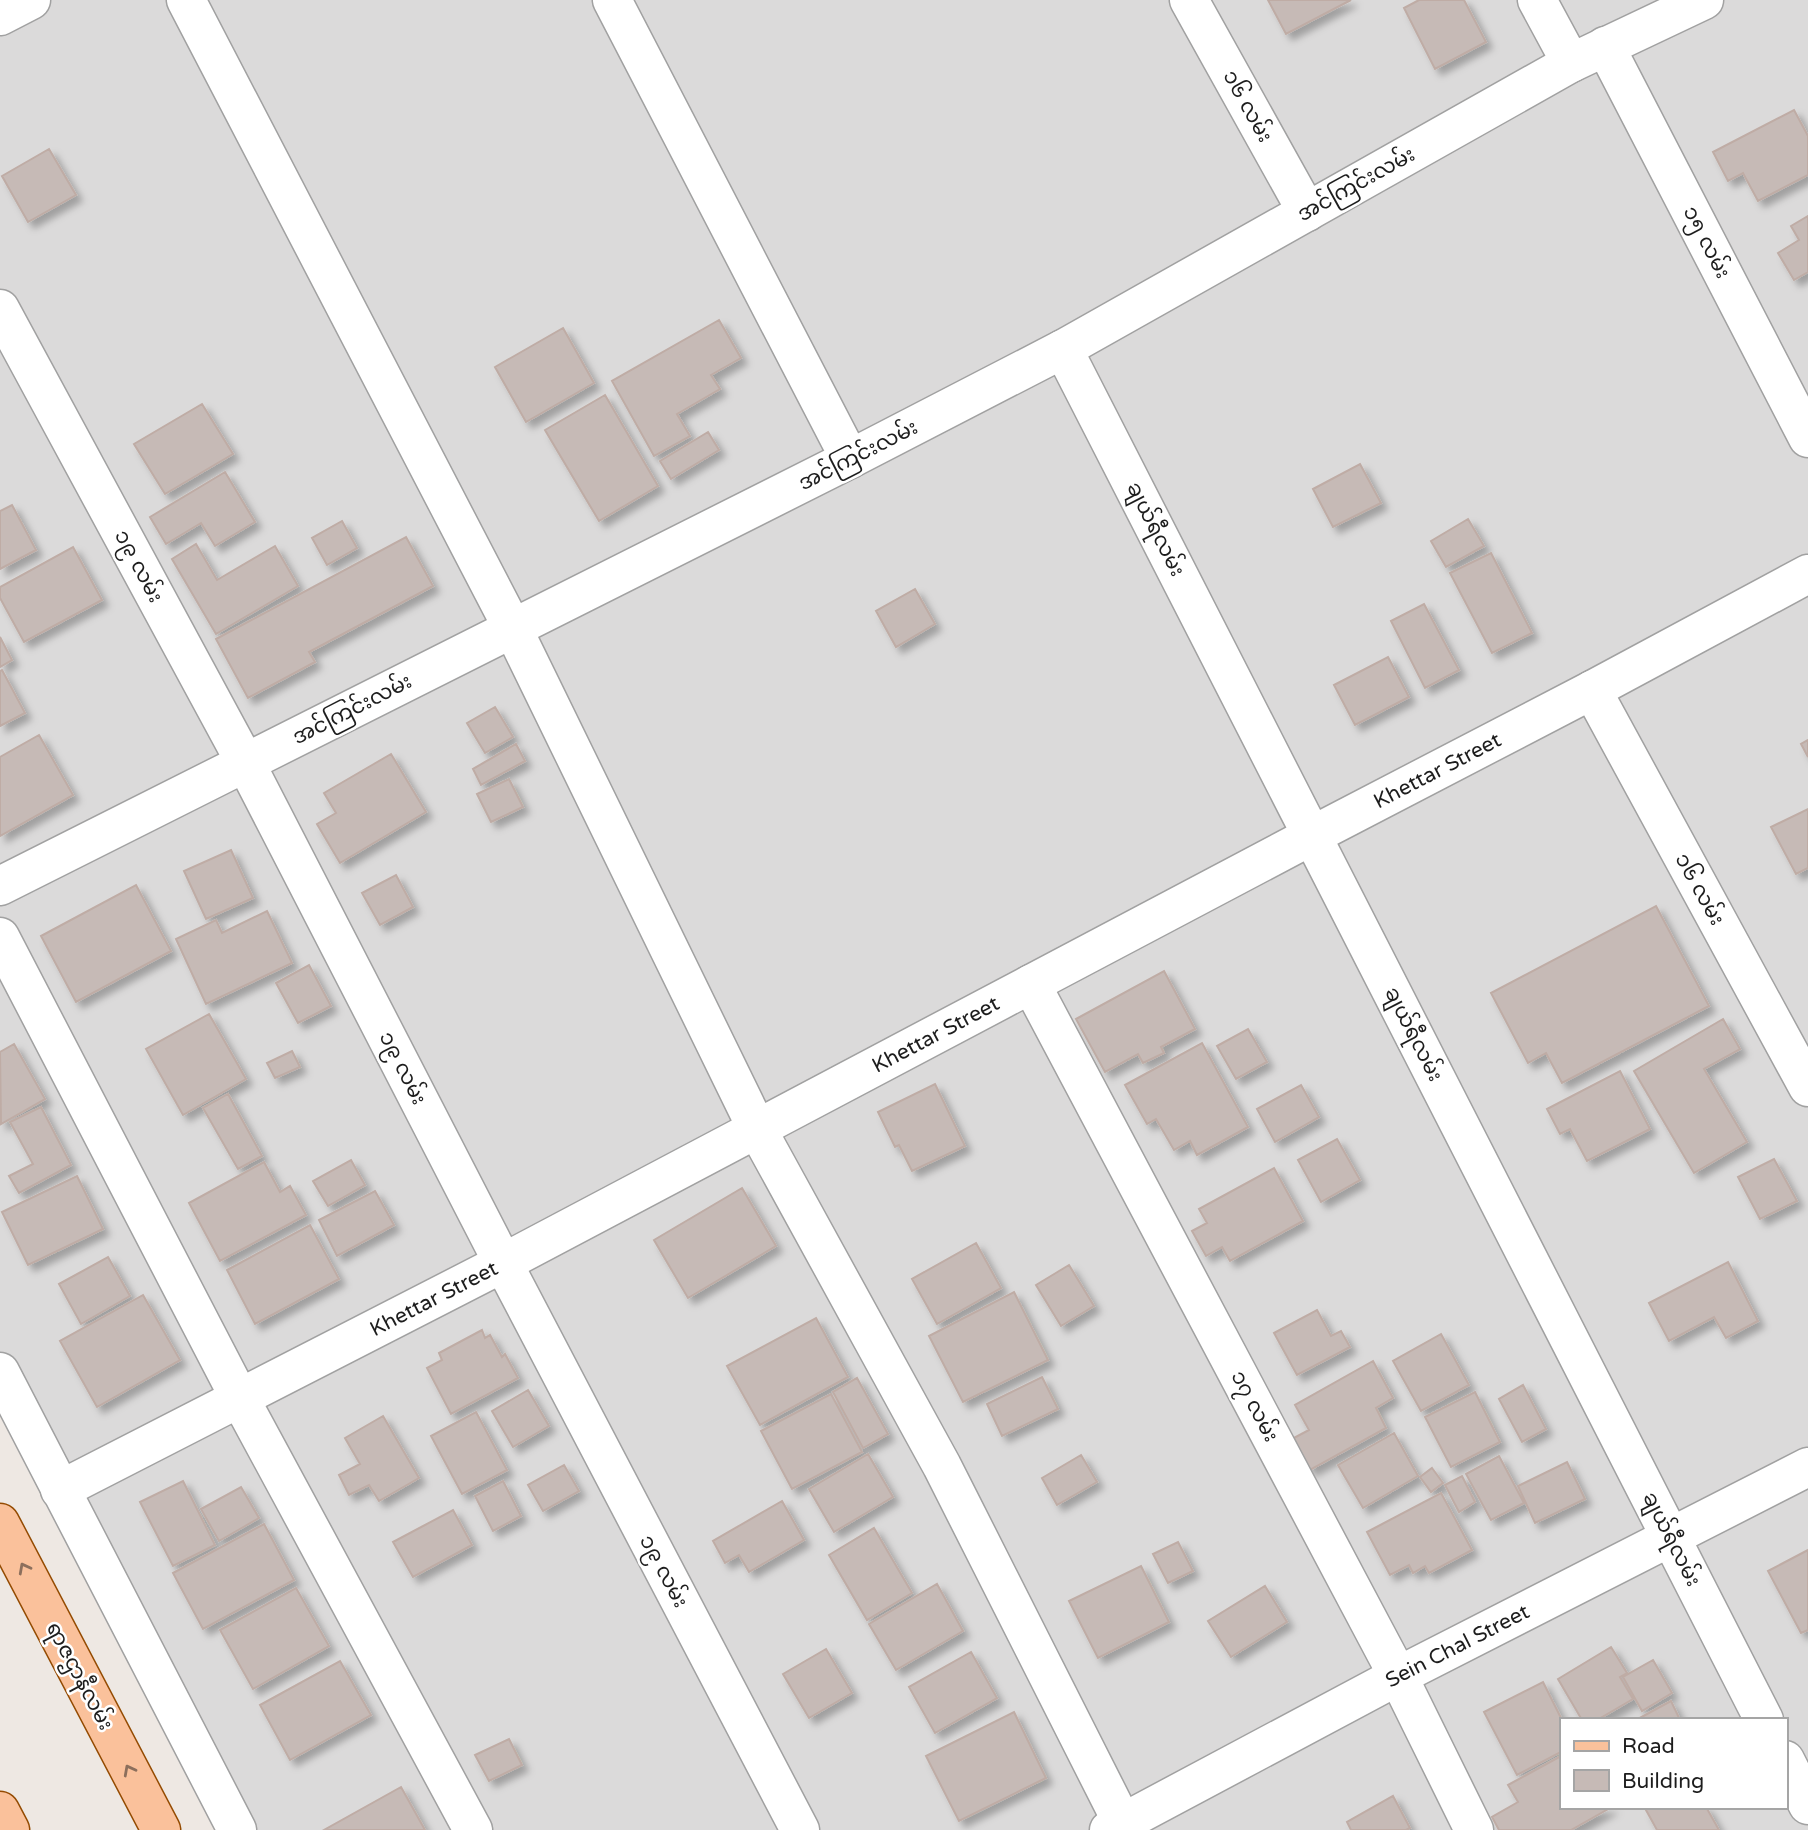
<svg xmlns="http://www.w3.org/2000/svg" width="1808" height="1830" font-family="'Varela Round','Noto Sans Myanmar',sans-serif">
	<style>
		.residential { fill: #dbdada; fill-rule: evenodd }
		.building { fill: #c6bab6; stroke: #bfaca5; stroke-width: 2; filter: url(#shadow) }
		.lines { fill: none; stroke-linecap: round; stroke-linejoin: round }
		.minor-casing { stroke: #a1a1a1; stroke-width: 41 }
		.major-casing { stroke: #944b02; stroke-width: 41 }
		.minor { stroke: #fff; stroke-width: 38 }
		.major { stroke: #fac19b; stroke-width: 38 }
		.oneway { stroke: #8c6f5c }
		.labels { text-anchor: middle; stroke-width: 5; stroke-linejoin: round; paint-order: stroke }
		.street-label { font-size: 21px; fill: #1d1d1d; stroke: #fff }
	</style>
	<defs>
		<filter id="shadow"><feDropShadow dx="6" dy="6" stdDeviation="3.5" flood-color="#0004"/></filter>
	</defs>
	<rect width="100%" height="100%" fill="#eee8e3"/>
	<path class="residential" d="M 0,0 L 1808,0 L 1808,1830 L 254,1830 L 0,1352 ZM 1561,1720 L 1785,1720 L 1785,1807 L 1561,1807 Z"/>
	<path class="building" d="M 1268,0 L 1351,0 L 1286,34 Z
		M 1419,0 L 1464,0 L 1486,42 L 1435,69 L 1404,8 Z
		M 1794,110 L 1808,136 L 1808,175 L 1758,201 L 1743,173 L 1728,181 L 1713,152 Z
		M 49,149 L 76,195 L 28,222 L 2,176 Z
		M 1808,216 L 1808,272 L 1794,280 L 1778,253 L 1799,240 L 1791,226 Z
		M 719,320 L 741,358 L 711,375 L 720,389 L 677,414 L 690,436 L 654,456 L 612,381 Z
		M 563,328 L 594,383 L 526,422 L 495,367 Z
		M 605,395 L 658,486 L 599,521 L 545,430 Z
		M 202,404 L 233,454 L 165,494 L 134,444 Z
		M 708,432 L 719,450 L 671,479 L 660,461 Z
		M 1360,464 L 1381,503 L 1333,527 L 1313,489 Z
		M 225,472 L 255,522 L 215,546 L 201,523 L 166,544 L 150,517 Z
		M 12,505 L 36,550 L 0,569 L 0,511 Z
		M 1468,519 L 1484,546 L 1446,567 L 1431,541 Z
		M 342,521 L 357,548 L 327,565 L 312,538 Z
		M 406,537 L 433,586 L 309,652 L 315,662 L 248,698 L 216,639 Z
		M 196,544 L 217,580 L 275,546 L 298,586 L 216,634 L 172,559 Z
		M 73,547 L 102,600 L 24,642 L 0,598 L 0,587 Z
		M 1491,553 L 1532,633 L 1492,653 L 1450,573 Z
		M 915,589 L 935,624 L 896,647 L 876,611 Z
		M 1424,604 L 1459,670 L 1425,688 L 1391,621 Z
		M 0,637 L 12,660 L 0,667 Z
		M 1388,657 L 1409,697 L 1355,725 L 1334,685 Z
		M 2,670 L 25,713 L 0,726 L 0,671 Z
		M 495,707 L 513,737 L 485,753 L 467,723 Z
		M 39,735 L 73,795 L 0,836 L 0,757 Z
		M 1808,740 L 1808,757 L 1801,744 Z
		M 516,744 L 525,761 L 481,785 L 473,769 Z
		M 391,754 L 426,812 L 340,863 L 317,824 L 336,813 L 324,793 Z
		M 509,779 L 523,807 L 491,822 L 477,794 Z
		M 1808,809 L 1808,868 L 1796,874 L 1771,827 Z
		M 231,850 L 253,898 L 206,919 L 184,871 Z
		M 396,875 L 413,907 L 380,925 L 362,893 Z
		M 136,885 L 171,951 L 76,1002 L 41,936 Z
		M 1656,906 L 1709,1006 L 1562,1083 L 1546,1053 L 1528,1063 L 1491,993 Z
		M 267,911 L 292,963 L 206,1004 L 176,939 L 216,920 L 222,933 Z
		M 309,965 L 331,1006 L 298,1023 L 276,983 Z
		M 1164,971 L 1195,1029 L 1161,1047 L 1164,1053 L 1143,1063 L 1138,1054 L 1105,1072 L 1076,1019 Z
		M 209,1014 L 246,1079 L 183,1115 L 146,1049 Z
		M 1723,1019 L 1740,1049 L 1704,1069 L 1747,1142 L 1694,1173 L 1634,1071 Z
		M 1248,1029 L 1267,1062 L 1236,1079 L 1217,1046 Z
		M 1202,1043 L 1248,1127 L 1197,1155 L 1190,1141 L 1174,1150 L 1156,1119 L 1147,1124 L 1125,1085 Z
		M 14,1044 L 45,1099 L 1,1124 L 0,1052 Z
		M 292,1051 L 300,1067 L 275,1078 L 267,1063 Z
		M 1620,1071 L 1650,1129 L 1587,1161 L 1570,1129 L 1560,1134 L 1547,1109 Z
		M 935,1084 L 965,1146 L 912,1171 L 899,1145 L 895,1147 L 878,1112 Z
		M 1301,1085 L 1319,1117 L 1275,1142 L 1257,1109 Z
		M 228,1094 L 262,1156 L 238,1169 L 203,1108 Z
		M 41,1107 L 71,1165 L 19,1193 L 9,1176 L 33,1164 L 10,1122 Z
		M 1337,1139 L 1360,1180 L 1321,1202 L 1298,1160 Z
		M 1774,1159 L 1797,1201 L 1760,1219 L 1738,1177 Z
		M 351,1160 L 365,1185 L 328,1206 L 313,1181 Z
		M 264,1162 L 280,1192 L 290,1186 L 306,1215 L 220,1261 L 189,1203 Z
		M 1274,1168 L 1303,1221 L 1230,1261 L 1222,1247 L 1206,1256 L 1192,1231 L 1207,1223 L 1199,1209 Z
		M 77,1176 L 103,1229 L 28,1265 L 2,1212 Z
		M 742,1188 L 776,1246 L 688,1298 L 654,1240 Z
		M 375,1191 L 394,1225 L 337,1256 L 319,1220 Z
		M 310,1225 L 339,1279 L 255,1324 L 227,1270 Z
		M 976,1243 L 1001,1288 L 937,1324 L 912,1279 Z
		M 108,1257 L 130,1296 L 81,1324 L 59,1284 Z
		M 1728,1262 L 1758,1321 L 1726,1338 L 1714,1317 L 1669,1341 L 1649,1303 Z
		M 1069,1265 L 1094,1306 L 1061,1326 L 1036,1285 Z
		M 1014,1292 L 1048,1360 L 963,1402 L 929,1336 Z
		M 143,1295 L 180,1360 L 97,1407 L 60,1341 Z
		M 1317,1310 L 1331,1336 L 1341,1331 L 1350,1347 L 1297,1375 L 1274,1333 Z
		M 816,1318 L 848,1377 L 760,1425 L 727,1366 Z
		M 482,1330 L 485,1338 L 490,1335 L 502,1357 L 505,1354 L 518,1378 L 451,1414 L 427,1368 L 442,1360 L 439,1353 Z
		M 1441,1334 L 1469,1385 L 1421,1411 L 1393,1361 Z
		M 1373,1361 L 1393,1398 L 1376,1408 L 1386,1428 L 1310,1470 L 1292,1439 L 1309,1430 L 1295,1405 Z
		M 1042,1377 L 1058,1409 L 1002,1436 L 987,1404 Z
		M 857,1378 L 888,1434 L 863,1448 L 833,1392 Z
		M 1523,1385 L 1546,1429 L 1522,1442 L 1499,1399 Z
		M 528,1390 L 549,1426 L 513,1447 L 492,1411 Z
		M 1475,1392 L 1500,1442 L 1451,1467 L 1425,1417 Z
		M 831,1394 L 862,1452 L 792,1489 L 761,1431 Z
		M 476,1412 L 507,1470 L 462,1494 L 431,1436 Z
		M 383,1416 L 419,1478 L 379,1501 L 369,1485 L 349,1495 L 339,1475 L 360,1464 L 345,1438 Z
		M 1394,1433 L 1418,1476 L 1363,1508 L 1338,1465 Z
		M 868,1454 L 893,1497 L 834,1532 L 809,1489 Z
		M 1081,1455 L 1097,1482 L 1057,1505 L 1042,1478 Z
		M 1499,1456 L 1524,1503 L 1491,1520 L 1466,1474 Z
		M 1567,1462 L 1585,1499 L 1535,1523 L 1518,1486 Z
		M 564,1465 L 579,1491 L 543,1511 L 528,1485 Z
		M 1432,1468 L 1443,1483 L 1431,1492 L 1420,1477 Z
		M 1462,1476 L 1475,1502 L 1459,1512 L 1445,1485 Z
		M 183,1481 L 215,1545 L 173,1566 L 140,1502 Z
		M 503,1481 L 521,1516 L 493,1531 L 475,1496 Z
		M 241,1487 L 259,1518 L 219,1541 L 201,1509 Z
		M 1441,1493 L 1472,1550 L 1429,1573 L 1425,1566 L 1413,1573 L 1409,1565 L 1390,1575 L 1367,1532 Z
		M 782,1501 L 804,1540 L 749,1572 L 739,1555 L 725,1563 L 713,1541 Z
		M 453,1510 L 472,1545 L 413,1577 L 393,1542 Z
		M 264,1524 L 294,1580 L 203,1629 L 173,1573 Z
		M 874,1528 L 912,1593 L 867,1620 L 829,1555 Z
		M 1178,1542 L 1193,1571 L 1168,1583 L 1153,1554 Z
		M 1808,1550 L 1808,1630 L 1801,1633 L 1768,1571 Z
		M 1141,1566 L 1169,1622 L 1098,1658 L 1069,1601 Z
		M 937,1584 L 963,1631 L 896,1670 L 869,1624 Z
		M 1265,1586 L 1287,1622 L 1231,1657 L 1208,1621 Z
		M 296,1588 L 329,1646 L 253,1689 L 220,1630 Z
		M 1611,1647 L 1627,1673 L 1620,1677 L 1633,1699 L 1597,1720 L 1582,1720 L 1558,1679 Z
		M 826,1649 L 852,1693 L 809,1718 L 783,1674 Z
		M 971,1652 L 997,1698 L 935,1733 L 909,1687 Z
		M 1653,1660 L 1672,1693 L 1642,1711 L 1623,1677 Z
		M 340,1661 L 371,1715 L 290,1760 L 260,1705 Z
		M 1543,1682 L 1562,1720 L 1561,1752 L 1517,1775 L 1484,1712 Z
		M 1671,1701 L 1680,1720 L 1636,1720 Z
		M 1014,1712 L 1046,1778 L 959,1821 L 926,1756 Z
		M 509,1739 L 522,1765 L 489,1781 L 475,1755 Z
		M 1561,1756 L 1561,1807 L 1610,1808 L 1571,1830 L 1499,1830 L 1492,1817 L 1518,1802 L 1508,1785 Z
		M 401,1787 L 425,1830 L 324,1830 Z
		M 1393,1796 L 1410,1828 L 1406,1830 L 1351,1830 L 1347,1822 Z
		M 1651,1807 L 1706,1807 L 1719,1830 L 1657,1830 L 1646,1810 Z"/>
	<g class="lines">
		<g class="minor-casing">
			<g id="minor">
				<path d="M 186,0 L 513,629 L 757,1129 L 942,1466 L 1126,1830"/>
				<path d="M 612,0 L 850,459"/>
				<path d="M 1189,0 L 1307,212"/>
				<path d="M 1537,0 L 1571,63"/>
				<path d="M 0,16 L 31,0"/>
				<path d="M 1605,46 L 1808,438"/>
				<path d="M 0,309 L 245,762 L 503,1263 L 800,1830"/>
				<path d="M 1063,349 L 1764,1720"/>
				<path d="M 1592,690 L 1808,1087"/>
				<path d="M 0,886 L 850,459 L 1063,349 L 1571,63 L 1704,0"/>
				<path d="M 0,937 L 239,1397 L 473,1830"/>
				<path d="M 1031,984 L 1398,1676 L 1474,1830"/>
				<path d="M 0,1372 L 237,1830"/>
				<path id="s1" d="M 60,1490 L 503,1263 L 1313,835 L 1592,690 L 1808,574"/>
				<path d="M 1785,1760 L 1808,1805"/>
				<path id="s2" d="M 1109,1830 L 1398,1676 L 1808,1467"/>
			</g>
		</g>
		<g class="major-casing">
			<path id="major" d="M 0,1523 L 161,1830
				M 0,1811 L 10,1830"/>
		</g>
		<use href="#minor" class="minor"/>
		<use href="#major" class="major"/>
	</g>
	<defs><path id="oneway-chevron" d="M-2-3.5L2.5 0L-2 3.5" fill="none" stroke-width="1.6" stroke-linecap="round" stroke-linejoin="round" transform="scale(1.75)"/></defs>
	<g class="oneway">
		<use href="#oneway-chevron" transform="translate(24 1568) rotate(-118)"/>
		<use href="#oneway-chevron" transform="translate(129 1770) rotate(-118)"/>
	</g>
	<g class="labels">
		<g class="street-label">
			<text transform="translate(1248 106) rotate(61)" y="7">၁၆ လမ်း</text>
			<text transform="translate(1356 184) rotate(-29)" y="7">အင်ကြင်းလမ်း</text>
			<text transform="translate(1707 242) rotate(63)" y="7">၁၅ လမ်း</text>
			<text transform="translate(858 455) rotate(-27)" y="7">အင်ကြင်းလမ်း</text>
			<text transform="translate(1156 529) rotate(63)" y="7">ချယ်ရီလမ်း</text>
			<text transform="translate(139 566) rotate(62)" y="7">၁၉ လမ်း</text>
			<text transform="translate(352 709) rotate(-27)" y="7">အင်ကြင်းလမ်း</text>
			<text dy="7" stroke="none"><textPath href="#s1" startOffset="1554">Khettar Street</textPath></text>
			<text transform="translate(1700 889) rotate(61)" y="7">၁၆ လမ်း</text>
			<text dy="7" stroke="none"><textPath href="#s1" startOffset="987">Khettar Street</textPath></text>
			<text transform="translate(1414 1034) rotate(63)" y="7">ချယ်ရီလမ်း</text>
			<text transform="translate(403 1068) rotate(63)" y="7">၁၉ လမ်း</text>
			<text dy="7" stroke="none"><textPath href="#s1" startOffset="420">Khettar Street</textPath></text>
			<text transform="translate(1255 1406) rotate(62)" y="7">၁၇ လမ်း</text>
			<text transform="translate(1672 1539) rotate(63)" y="7">ချယ်ရီလမ်း</text>
			<text transform="translate(664 1571) rotate(62)" y="7">၁၉ လမ်း</text>
			<text dy="7" stroke="none"><textPath href="#s2" startOffset="394">Sein Chal Street</textPath></text>
			<text transform="translate(80 1676) rotate(62)" y="7">ရာဇဌာနီလမ်း</text>
		</g>
	</g>
	<rect x="1560" y="1718" width="228" height="91" fill="#ffffff" stroke="#a5a5a5" stroke-width="2"/>
	<rect x="1574" y="1741" width="35" height="10" fill="#fac19b" stroke="#a5a5a5" stroke-width="2"/>
	<text x="1622" y="1753" font-size="21" fill="#1d1d1d">Road</text>
	<rect x="1574" y="1770" width="35" height="21" fill="#c6bab6" stroke="#a5a5a5" stroke-width="2"/>
	<text x="1622" y="1788" font-size="21" fill="#1d1d1d">Building</text>
</svg>
